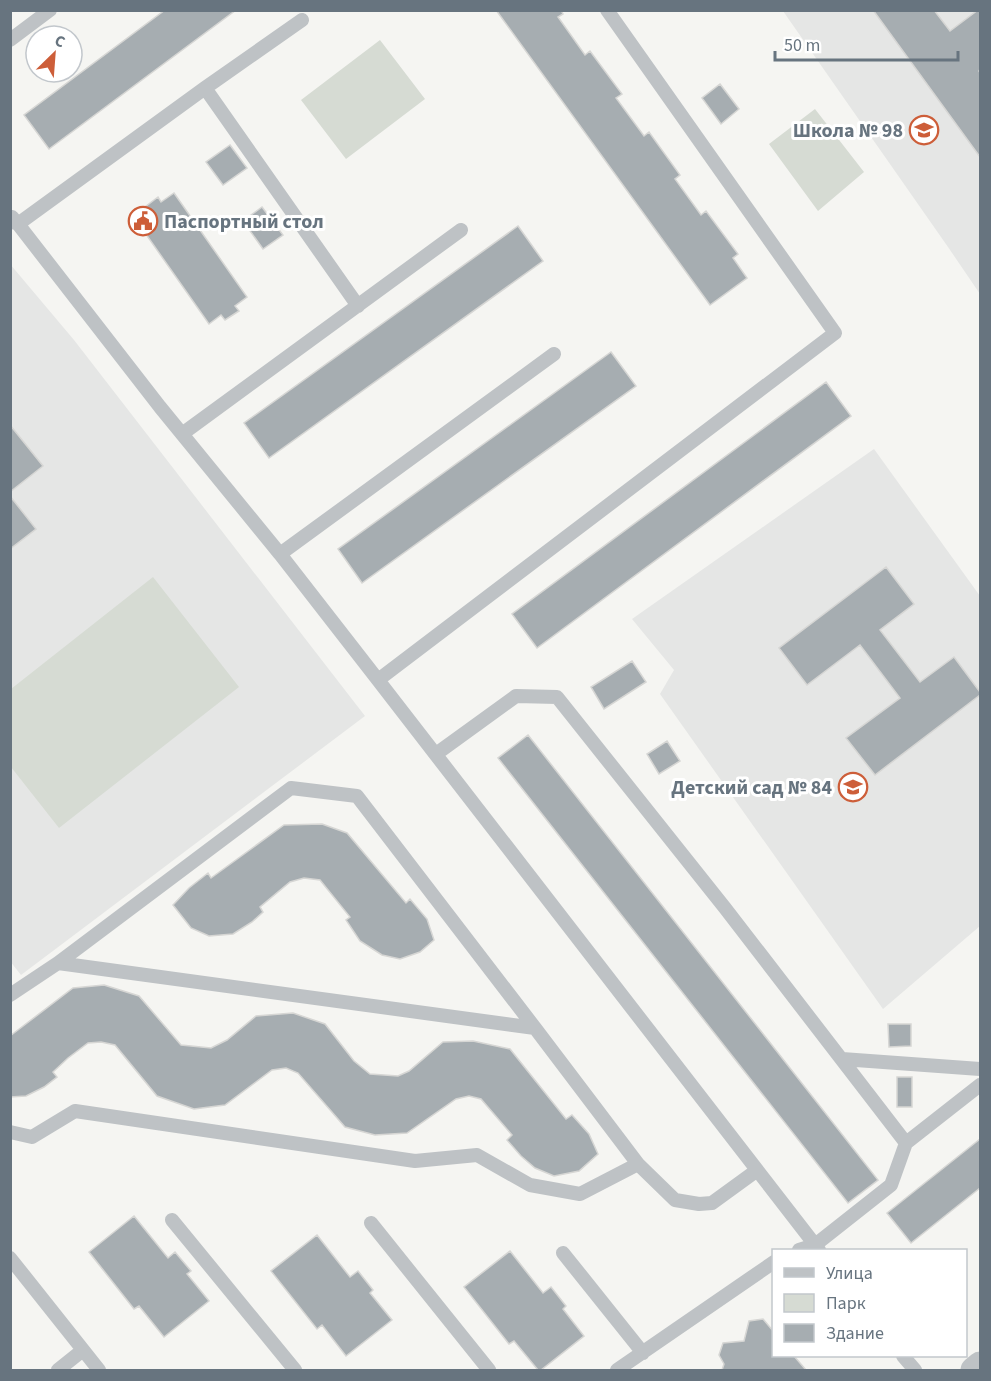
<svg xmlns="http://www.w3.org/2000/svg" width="991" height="1381" font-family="'Source Sans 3',sans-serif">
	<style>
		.built { fill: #e5e6e5 }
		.green { fill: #d6dbd3 }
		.building { fill: #a6adb1; stroke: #d6d6d4; stroke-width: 1.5 }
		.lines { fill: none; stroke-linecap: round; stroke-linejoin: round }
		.lane { stroke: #bec2c5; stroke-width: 14 }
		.street { stroke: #bec2c5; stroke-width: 27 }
		.labels { text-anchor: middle; stroke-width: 6; stroke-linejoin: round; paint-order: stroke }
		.poi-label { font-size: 20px; font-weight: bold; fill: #67747f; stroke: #fff; text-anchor: end }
	</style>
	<rect width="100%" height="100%" fill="#f5f5f2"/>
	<path class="built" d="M 783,11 L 980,11 L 980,294 L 948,247 Z
		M 10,264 L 74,340 L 365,716 L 21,975 L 10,961 Z
		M 874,449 L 980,596 L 980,926 L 883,1009 L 660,694 L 674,670 L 632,619 Z"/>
	<path class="green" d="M 380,40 L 425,99 L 346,159 L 301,100 Z
		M 815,109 L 864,172 L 818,211 L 769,144 Z
		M 153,577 L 239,687 L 59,828 L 11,767 L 11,689 Z"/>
	<path class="building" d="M 165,10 L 236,10 L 49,149 L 24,115 Z
		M 496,10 L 561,10 L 563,14 L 558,17 L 585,55 L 590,51 L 622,94 L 616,98 L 644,136 L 649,132 L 680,175 L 675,179 L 701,215 L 706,211 L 738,254 L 733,258 L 747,278 L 710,305 Z
		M 873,10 L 934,10 L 950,31 L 978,10 L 980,10 L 980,69 L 979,71 L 980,73 L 980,157 Z
		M 720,84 L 739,109 L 721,124 L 702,98 Z
		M 230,145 L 247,168 L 223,185 L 206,162 Z
		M 174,193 L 247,297 L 235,306 L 239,311 L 225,320 L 221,315 L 209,324 L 136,220 L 148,212 L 145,207 L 158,197 L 161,202 Z
		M 262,207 L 283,235 L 263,249 L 243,221 Z
		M 518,226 L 543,261 L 269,458 L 244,423 Z
		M 611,352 L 636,386 L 362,583 L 338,549 Z
		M 826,382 L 851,416 L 537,648 L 512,614 Z
		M 10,425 L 43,466 L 10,492 Z
		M 10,496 L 36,529 L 10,549 Z
		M 886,567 L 914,604 L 880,630 L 920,682 L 954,657 L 980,692 L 980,695 L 875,775 L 846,738 L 900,698 L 860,645 L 807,685 L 779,648 Z
		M 632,661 L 646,682 L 604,709 L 591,687 Z
		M 528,735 L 878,1180 L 848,1203 L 498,758 Z
		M 667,741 L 680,761 L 659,774 L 647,754 Z
		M 322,824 L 347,833 L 406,903 L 410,899 L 427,919 L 434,940 L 420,952 L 400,959 L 382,955 L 360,941 L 346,920 L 350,917 L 320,880 L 304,878 L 290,882 L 260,907 L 263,912 L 252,922 L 233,934 L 209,936 L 191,928 L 173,905 L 189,888 L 208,873 L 211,878 L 284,825 Z
		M 104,985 L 139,996 L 181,1045 L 211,1048 L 227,1040 L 256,1016 L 293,1013 L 325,1024 L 354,1061 L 370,1074 L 398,1076 L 409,1071 L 443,1042 L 473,1041 L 510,1049 L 566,1119 L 572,1115 L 589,1134 L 598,1154 L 579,1171 L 554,1176 L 535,1168 L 521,1156 L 507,1140 L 512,1135 L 481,1099 L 469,1096 L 456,1099 L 407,1133 L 375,1135 L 345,1127 L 298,1073 L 286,1068 L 272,1070 L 225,1105 L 194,1109 L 157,1096 L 115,1045 L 101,1042 L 88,1043 L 68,1058 L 53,1072 L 57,1077 L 44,1087 L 26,1096 L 10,1097 L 10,1036 L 73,988 Z
		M 888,1024 L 911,1024 L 911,1046 L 889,1047 Z
		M 897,1077 L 912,1077 L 912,1107 L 897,1107 Z
		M 980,1139 L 980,1188 L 911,1243 L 887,1213 Z
		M 134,1216 L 168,1258 L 175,1252 L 191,1271 L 187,1274 L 209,1301 L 164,1337 L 139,1306 L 134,1309 L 89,1252 Z
		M 317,1235 L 350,1277 L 358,1271 L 373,1290 L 370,1293 L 392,1320 L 346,1356 L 322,1325 L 317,1329 L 271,1271 Z
		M 510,1251 L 543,1293 L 551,1287 L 566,1306 L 563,1309 L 584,1336 L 541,1370 L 538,1370 L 514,1341 L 509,1344 L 464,1287 Z
		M 763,1319 L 774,1332 L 774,1356 L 794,1356 L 806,1370 L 722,1370 L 724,1364 L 719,1355 L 723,1343 L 744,1341 L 749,1321 Z"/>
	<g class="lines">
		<path class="lane" d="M 10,40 L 50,10
			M 205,88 L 358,306
			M 12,217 L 18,224 L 205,88 L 302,20
			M 10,221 L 18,224 L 160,407 L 280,554 L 378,680 L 819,1250
			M 182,434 L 461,230
			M 280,554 L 554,354
			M 378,680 L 835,333 L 607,10
			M 436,754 L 516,696 L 557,697 L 725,908 L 906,1143 L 980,1085
			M 58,963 L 291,788 L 357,796 L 535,1028
			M 10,995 L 58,963 L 535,1028 L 638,1164 L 675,1200 L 699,1204 L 712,1203 L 756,1171
			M 842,1059 L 980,1069
			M 10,1132 L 32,1137 L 75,1111 L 415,1161 L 477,1155 L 530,1185 L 580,1194 L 638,1164
			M 172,1220 L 295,1370
			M 371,1223 L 489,1370
			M 799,1250 L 815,1245 L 891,1185 L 906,1143
			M 563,1253 L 643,1353
			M 10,1258 L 99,1370
			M 903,1356 L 915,1370
			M 58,1370 L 83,1350
			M 617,1370 L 774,1262"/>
		<path class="street" d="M 974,1370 L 980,1365"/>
	</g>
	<defs>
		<g id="school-ring" transform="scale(1.5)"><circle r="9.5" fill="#fff" stroke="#cd5e39" stroke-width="1.5"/><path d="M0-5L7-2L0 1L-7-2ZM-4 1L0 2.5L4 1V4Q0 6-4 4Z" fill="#cd5e39"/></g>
		<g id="civic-ring" transform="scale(1.5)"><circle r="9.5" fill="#fff" stroke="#cd5e39" stroke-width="1.5"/><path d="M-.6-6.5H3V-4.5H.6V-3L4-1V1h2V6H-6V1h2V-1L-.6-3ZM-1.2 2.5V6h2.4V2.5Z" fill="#cd5e39"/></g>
	</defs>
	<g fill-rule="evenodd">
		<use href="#school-ring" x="924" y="130"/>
		<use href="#civic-ring" x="143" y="221"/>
		<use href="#school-ring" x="853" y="787"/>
	</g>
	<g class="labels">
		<g class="poi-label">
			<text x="903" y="137">Школа № 98</text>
			<text x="164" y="228" text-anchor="start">Паспортный стол</text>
			<text x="832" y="794">Детский сад № 84</text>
		</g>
	</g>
	<rect width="991" height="1381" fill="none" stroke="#67747f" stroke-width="24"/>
	<rect x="772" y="1249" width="195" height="108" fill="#ffffff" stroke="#c2c7cc" stroke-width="1.5"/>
	<rect x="784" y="1268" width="30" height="9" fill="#bec2c5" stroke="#c2c7cc" stroke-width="1.5"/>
	<text x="826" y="1279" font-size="18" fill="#67747f">Улица</text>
	<rect x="784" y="1294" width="30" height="18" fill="#d6dbd3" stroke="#c2c7cc" stroke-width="1.5"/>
	<text x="826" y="1309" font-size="18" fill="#67747f">Парк</text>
	<rect x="784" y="1324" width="30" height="18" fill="#a6adb1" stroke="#c2c7cc" stroke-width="1.5"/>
	<text x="826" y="1339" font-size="18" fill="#67747f">Здание</text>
	<g transform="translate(54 54) rotate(25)"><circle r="28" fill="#ffffff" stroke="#c2c7cc" stroke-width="1.5"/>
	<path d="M0-4.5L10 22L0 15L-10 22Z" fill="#cd5e39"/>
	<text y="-9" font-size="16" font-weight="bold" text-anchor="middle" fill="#67747f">С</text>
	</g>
	<path d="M775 51v9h183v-9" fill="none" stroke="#67747f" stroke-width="3"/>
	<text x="784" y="51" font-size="18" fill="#67747f" stroke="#ffffff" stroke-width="4.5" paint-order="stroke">50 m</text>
</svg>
